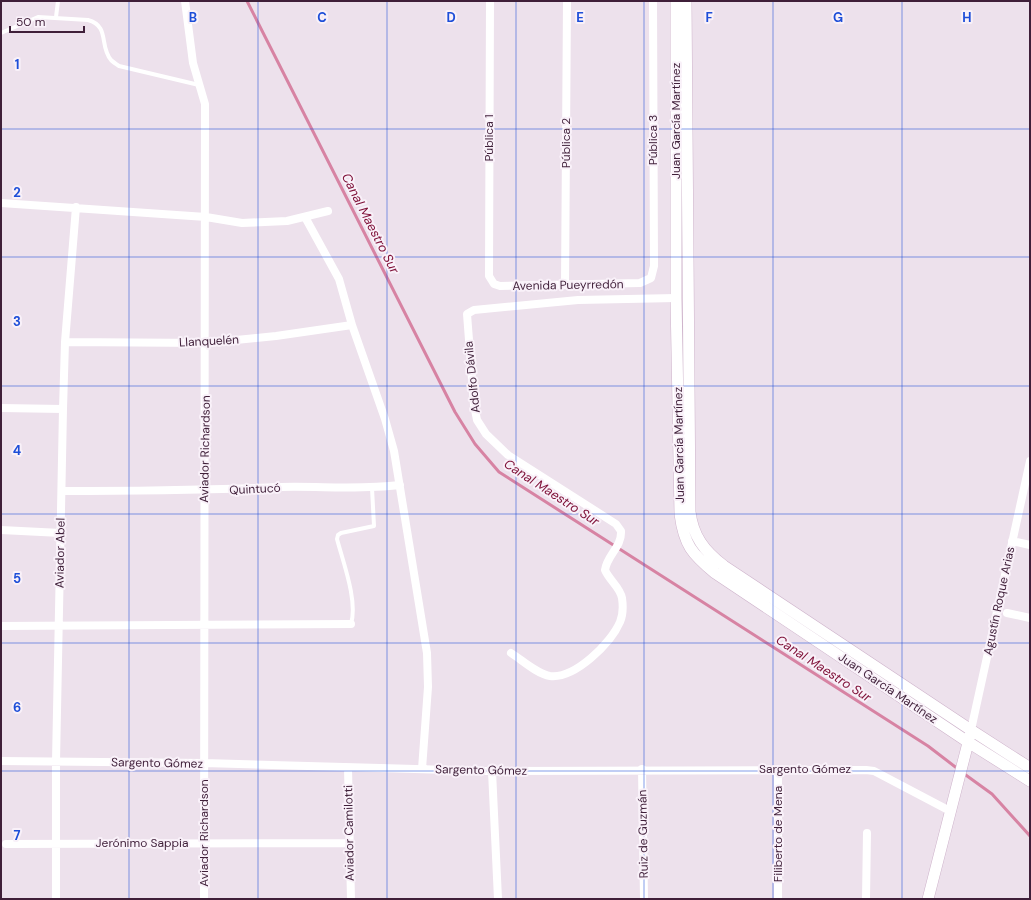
<svg xmlns="http://www.w3.org/2000/svg" width="1031" height="900" font-family="'DM Sans',sans-serif">
	<style>
		.lines { fill: none; stroke-linecap: round; stroke-linejoin: round }
		.stream { stroke: #d783a3; stroke-width: 3 }
		.secondary-casing { stroke: #ceb3cb; stroke-width: 12 }
		.lane { stroke: #fff; stroke-width: 4 }
		.street { stroke: #fff; stroke-width: 8 }
		.secondary { stroke: #fff; stroke-width: 11 }
		.grid { fill: none; stroke: #1d4ed8; stroke-width: 1; stroke-opacity: 0.55 }
		.labels { text-anchor: middle; stroke-width: 4; stroke-linejoin: round; paint-order: stroke }
		.street-label { font-size: 12px; fill: #3f1f39; stroke: #f9f1f9 }
		.water-label { font-size: 13px; font-style: italic; fill: #80143b; stroke: #f9f1f9 }
		.grid-label { font-size: 13px; text-anchor: middle; font-weight: bold; fill: #1d4ed8; stroke: #f9f1f9; stroke-width: 4; stroke-linejoin: round; paint-order: stroke }
	</style>
	<rect width="100%" height="100%" fill="#ede1ec"/>
	<g class="lines">
		<path class="stream" d="M 247,1 L 455,412 L 475,444 L 499,472 L 928,746 L 958,769
			M 963,773 L 992,794 L 1030,836"/>
		<g class="secondary-casing">
			<path id="secondary" d="M 676,1 L 676,298 L 680,514 C 684,545 692,554 715,573 L 968,742 L 1030,781
				M 686,1 L 690,512 C 693,536 704,551 724,566 L 971,730 L 1030,768
				M 928,899 L 970,735"/>
		</g>
		<path class="lane" d="M 56,17 L 58,1
			M 1,33 L 38,17 L 88,20 C 110,26 99,46 111,60 C 113,62 116,64 119,66 L 199,85
			M 351,624 C 358,601 343,562 337,539 L 338,535 L 341,533 L 374,526 L 372,488"/>
		<path class="street" d="M 185,1 L 193,63 L 205,104 L 204,899
			M 490,1 L 489,276 L 494,284 L 500,286 L 640,283 L 651,278 L 654,266 L 653,1
			M 1,203 L 206,217 L 242,223 L 287,221 L 328,211
			M 305,217 L 339,279 L 352,325 L 385,419 L 394,451 L 427,653 L 428,687 L 422,769
			M 565,285 L 567,1
			M 65,342 L 206,343 L 276,336 L 352,325
			M 1,408 L 63,409
			M 62,491 C 135,491 208,490 281,487 C 321,486 360,490 400,485
			M 1,530 L 61,533
			M 1012,541 L 1030,545
			M 1007,613 L 1030,618
			M 1,626 L 351,624
			M 511,653 C 522,660 537,674 550,676 C 575,679 611,643 620,622 C 623,615 623,605 622,598 C 620,587 609,580 605,570 C 607,555 622,547 621,531 L 616,524 L 508,455 L 486,434 L 477,420 L 474,405 L 467,314 L 474,310 L 578,300 L 676,298
			M 971,730 L 1030,461
			M 1,761 L 204,763 L 486,771 L 866,770 L 874,771 L 950,811
			M 348,768 L 351,899
			M 642,769 L 644,899
			M 778,769 L 778,899
			M 492,771 L 498,899
			M 6,844 L 350,843
			M 56,899 L 56,762 L 63,409 L 65,342 L 76,207
			M 866,899 L 867,833"/>
		<use href="#secondary" class="secondary"/>
	</g>
	<path class="grid" d="M 129,1 L 129,899M 258,1 L 258,899M 387,1 L 387,899M 516,1 L 516,899M 644,1 L 644,899M 773,1 L 773,899M 902,1 L 902,899M 1,129 L 1030,129M 1,257 L 1030,257M 1,386 L 1030,386M 1,514 L 1030,514M 1,643 L 1030,643M 1,771 L 1030,771"/>
	<g class="labels">
		<g class="street-label">
			<text transform="translate(676 121) rotate(-90)" y="4">Juan García Martínez</text>
			<text transform="translate(489 138) rotate(-90)" y="4">Pública 1</text>
			<text transform="translate(653 140) rotate(-90)" y="4">Pública 3</text>
			<text transform="translate(566 143) rotate(-90)" y="4">Pública 2</text>
			<text transform="translate(568 285) rotate(-1)" y="4">Avenida Pueyrredón</text>
			<text transform="translate(209 341) rotate(-3)" y="4">Llanquelén</text>
			<text transform="translate(472 377) rotate(-96)" y="4">Adolfo Dávila</text>
			<text transform="translate(679 445) rotate(-91)" y="4">Juan García Martínez</text>
			<text transform="translate(205 449) rotate(-89)" y="4">Aviador Richardson</text>
			<text transform="translate(255 489) rotate(-3)" y="4">Quintucó</text>
			<text transform="translate(60 553) rotate(-89)" y="4">Aviador Abel</text>
			<text transform="translate(999 601) rotate(-78)" y="4">Agustín Roque Arias</text>
			<text transform="translate(888 688) rotate(34)" y="4">Juan García Martínez</text>
			<text transform="translate(157 763) rotate(1)" y="4">Sargento Gómez</text>
			<text x="805" y="773">Sargento Gómez</text>
			<text transform="translate(481 770) rotate(1)" y="4">Sargento Gómez</text>
			<text transform="translate(204 833) rotate(-90)" y="4">Aviador Richardson</text>
			<text transform="translate(349 833) rotate(-91)" y="4">Aviador Camilotti</text>
			<text transform="translate(643 834) rotate(-91)" y="4">Ruiz de Guzmán</text>
			<text transform="translate(778 834) rotate(-90)" y="4">Filiberto de Mena</text>
			<text x="142" y="847">Jerónimo Sappia</text>
		</g>
		<g class="water-label">
			<text transform="translate(371 223) rotate(63)" y="5">Canal Maestro Sur</text>
			<text transform="translate(552 492) rotate(33)" y="5">Canal Maestro Sur</text>
			<text transform="translate(824 668) rotate(33)" y="5">Canal Maestro Sur</text>
		</g>
	</g>
	<g class="grid-label">
		<text x="193" y="22">B</text>
		<text x="322" y="22">C</text>
		<text x="451" y="22">D</text>
		<text x="580" y="22">E</text>
		<text x="709" y="22">F</text>
		<text x="838" y="22">G</text>
		<text x="967" y="22">H</text>
		<text x="17" y="69">1</text>
		<text x="17" y="197">2</text>
		<text x="17" y="326">3</text>
		<text x="17" y="455">4</text>
		<text x="17" y="583">5</text>
		<text x="17" y="712">6</text>
		<text x="17" y="840">7</text>
	</g>
	<rect width="1031" height="900" fill="none" stroke="#3f1f39" stroke-width="4"/>
	<path d="M10 26v6h74v-6" fill="none" stroke="#3f1f39" stroke-width="2"/>
	<text x="16" y="26" font-size="12" fill="#3f1f39" stroke="#f9f1f9" stroke-width="3" paint-order="stroke">50 m</text>
</svg>
